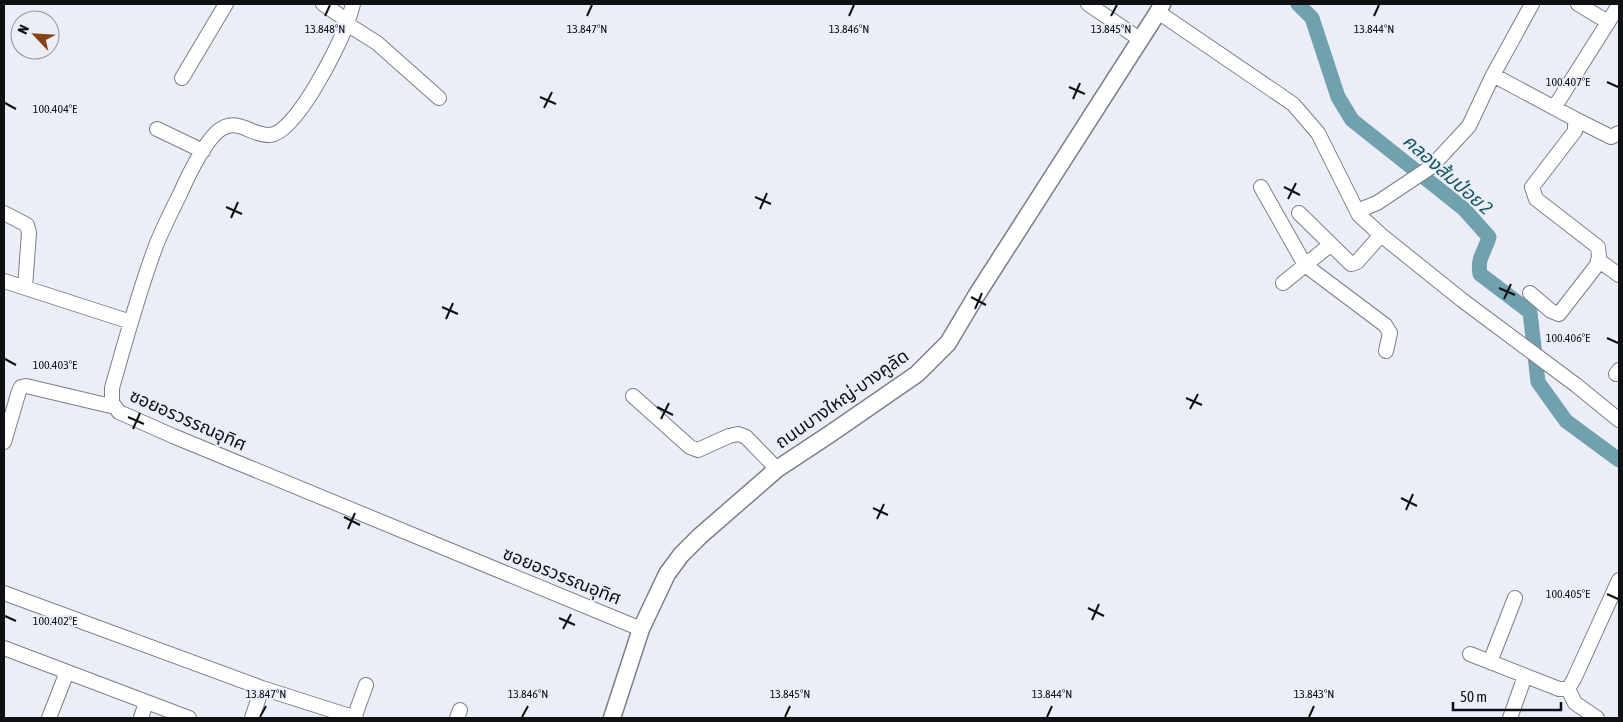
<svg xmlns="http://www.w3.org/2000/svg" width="1623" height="722" font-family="'Asap Condensed','Noto Sans Thai',sans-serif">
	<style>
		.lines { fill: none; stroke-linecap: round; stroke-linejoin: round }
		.canal { stroke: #71a1af; stroke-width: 15 }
		.minor-casing { stroke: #7c7f87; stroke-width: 16 }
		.tertiary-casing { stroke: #7c7f87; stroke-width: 19 }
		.minor { stroke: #fff; stroke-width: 14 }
		.tertiary { stroke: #fff; stroke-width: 16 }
		.ticks { fill: none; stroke: #0f1013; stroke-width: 2 }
		.labels { text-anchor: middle; stroke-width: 4; stroke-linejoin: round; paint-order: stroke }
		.street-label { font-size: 18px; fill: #0f1013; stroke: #ebeef7 }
		.water-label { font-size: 19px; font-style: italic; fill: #105564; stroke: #ebeef7 }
		.ticks-label { font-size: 12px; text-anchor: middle; fill: #0f1013; stroke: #ebeef7; stroke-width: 4; stroke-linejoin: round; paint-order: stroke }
	</style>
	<rect width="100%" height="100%" fill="#ebeef7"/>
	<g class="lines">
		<path class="canal" d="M 1298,4 L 1312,18 L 1338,97 L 1352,120 L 1464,209 L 1489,237 C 1485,252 1477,257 1480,274 L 1530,312 L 1538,382 L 1566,421 L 1619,460"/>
		<g class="minor-casing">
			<path id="minor" d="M 323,4 L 348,21
				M 353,4 C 351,11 349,19 346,26 C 338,48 295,134 270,135 C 250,136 237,115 217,132 C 202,146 188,176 180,194 C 172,210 164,226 157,243 C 139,290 126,339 112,388 L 112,403 L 119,412 L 173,436 L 641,629
				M 1088,4 L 1141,40
				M 1578,4 L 1608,22
				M 1158,12 L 1293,104 L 1318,133 L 1359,215 L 1381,235 L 1462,300 L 1576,385 L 1619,420
				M 347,24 L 377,43 L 439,98
				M 1493,75 L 1575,119 L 1575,131 L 1532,187 L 1536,199 L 1598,247 L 1599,257 L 1597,265 L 1559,314 L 1551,311 L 1530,293
				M 182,78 L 226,4
				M 1554,108 L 1619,5
				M 1575,119 L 1611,137 L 1619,133
				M 157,129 L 203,151
				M 1261,187 L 1305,265 L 1385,325 L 1390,333 L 1386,351
				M 1357,211 L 1377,203 L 1431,167 L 1469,126 L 1493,75 L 1532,4
				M 4,213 L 27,225 L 29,233 L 25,287
				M 1299,213 L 1351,264 L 1357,262 L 1381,235
				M 1598,260 L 1619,275
				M 4,281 L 131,322
				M 1283,283 L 1330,245
				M 1616,374 L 1619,370
				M 633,396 L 690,447 L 698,450 L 729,436 L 738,434 L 746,437 L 777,469
				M 4,442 L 19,391 L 21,387 L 26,386 L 115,407
				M 4,593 L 262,688 L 356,718
				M 4,648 L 189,718
				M 1470,654 L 1559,689 L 1568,689 L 1574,679 L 1619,580
				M 1490,662 L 1515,598
				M 1568,689 L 1575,703 L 1597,718
				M 49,718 L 67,672
				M 141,718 L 146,702
				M 252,718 L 262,688
				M 354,718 L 366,685
				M 457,718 L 460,710
				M 1510,718 L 1525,676"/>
		</g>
		<g class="tertiary-casing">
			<path id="tertiary" d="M 612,718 L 641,629 L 667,574 L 681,555 L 700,536 L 777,469 L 830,434 L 917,374 L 948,343 L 976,296 L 1158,12 L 1162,4"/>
		</g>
		<use href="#minor" class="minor"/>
		<use href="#tertiary" class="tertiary"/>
	</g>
	<path class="ticks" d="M 325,16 L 330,5M 587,16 L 592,5M 849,16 L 854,5M 1111,16 L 1117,5M 1374,16 L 1379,5M 1607,82 L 1618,87M 1069,87 L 1085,94M 540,97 L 556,104M 1073,99 L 1080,83M 5,103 L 16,109M 544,108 L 552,92M 1284,187 L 1300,195M 755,197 L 771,204M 1288,199 L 1296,183M 226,207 L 242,214M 760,209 L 767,193M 231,218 L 238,202M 1499,288 L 1515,295M 971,297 L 986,305M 1504,299 L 1511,284M 442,307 L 458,314M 975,309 L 982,293M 446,319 L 453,303M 1607,338 L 1618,343M 5,359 L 16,365M 1186,398 L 1202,405M 657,407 L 673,415M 1190,409 L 1198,394M 128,417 L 144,424M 661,419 L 669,403M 133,429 L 140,413M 1401,498 L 1417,506M 873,508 L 888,515M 1406,510 L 1413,494M 344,517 L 360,525M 877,519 L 884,504M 348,529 L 355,513M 1607,594 L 1618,599M 1088,608 L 1104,616M 5,616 L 16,621M 559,618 L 575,625M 1092,620 L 1099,604M 563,629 L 571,614M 260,717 L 266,706M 522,717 L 528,706M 785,717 L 790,706M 1047,717 L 1052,706M 1309,717 L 1314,706"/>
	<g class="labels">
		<g class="street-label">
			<text transform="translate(842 399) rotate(-35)" y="6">ถนนบางใหญ่-บางคูลัด</text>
			<text transform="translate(188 420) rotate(24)" y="6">ซอยอรวรรณอุทิศ</text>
			<text transform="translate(562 576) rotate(22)" y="6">ซอยอรวรรณอุทิศ</text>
		</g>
		<g class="water-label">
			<text transform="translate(1448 174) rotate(41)" y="7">คลองส้มป่อย 2</text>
		</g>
	</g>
	<g class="ticks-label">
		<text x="325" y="33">13.848°N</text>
		<text x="587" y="33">13.847°N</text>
		<text x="849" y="33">13.846°N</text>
		<text x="1111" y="33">13.845°N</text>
		<text x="1374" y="33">13.844°N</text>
		<text x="1568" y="86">100.407°E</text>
		<text x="55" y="113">100.404°E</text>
		<text x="1568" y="342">100.406°E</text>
		<text x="55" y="369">100.403°E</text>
		<text x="1568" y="598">100.405°E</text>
		<text x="55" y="625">100.402°E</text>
		<text x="266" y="698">13.847°N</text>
		<text x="528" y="698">13.846°N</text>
		<text x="790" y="698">13.845°N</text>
		<text x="1052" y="698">13.844°N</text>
		<text x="1314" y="698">13.843°N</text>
	</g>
	<rect width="1623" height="722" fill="none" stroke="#0f1013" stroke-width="10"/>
	<g transform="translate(35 35) rotate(295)"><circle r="24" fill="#ebeef7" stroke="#93959c"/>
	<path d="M0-4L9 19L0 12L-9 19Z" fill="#874317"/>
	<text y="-8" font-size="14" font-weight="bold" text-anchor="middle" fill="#0f1013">N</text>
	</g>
	<path d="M1453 702v8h108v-8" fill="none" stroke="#0f1013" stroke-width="2.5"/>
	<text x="1460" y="702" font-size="15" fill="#0f1013" stroke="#ebeef7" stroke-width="4" paint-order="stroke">50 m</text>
</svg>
